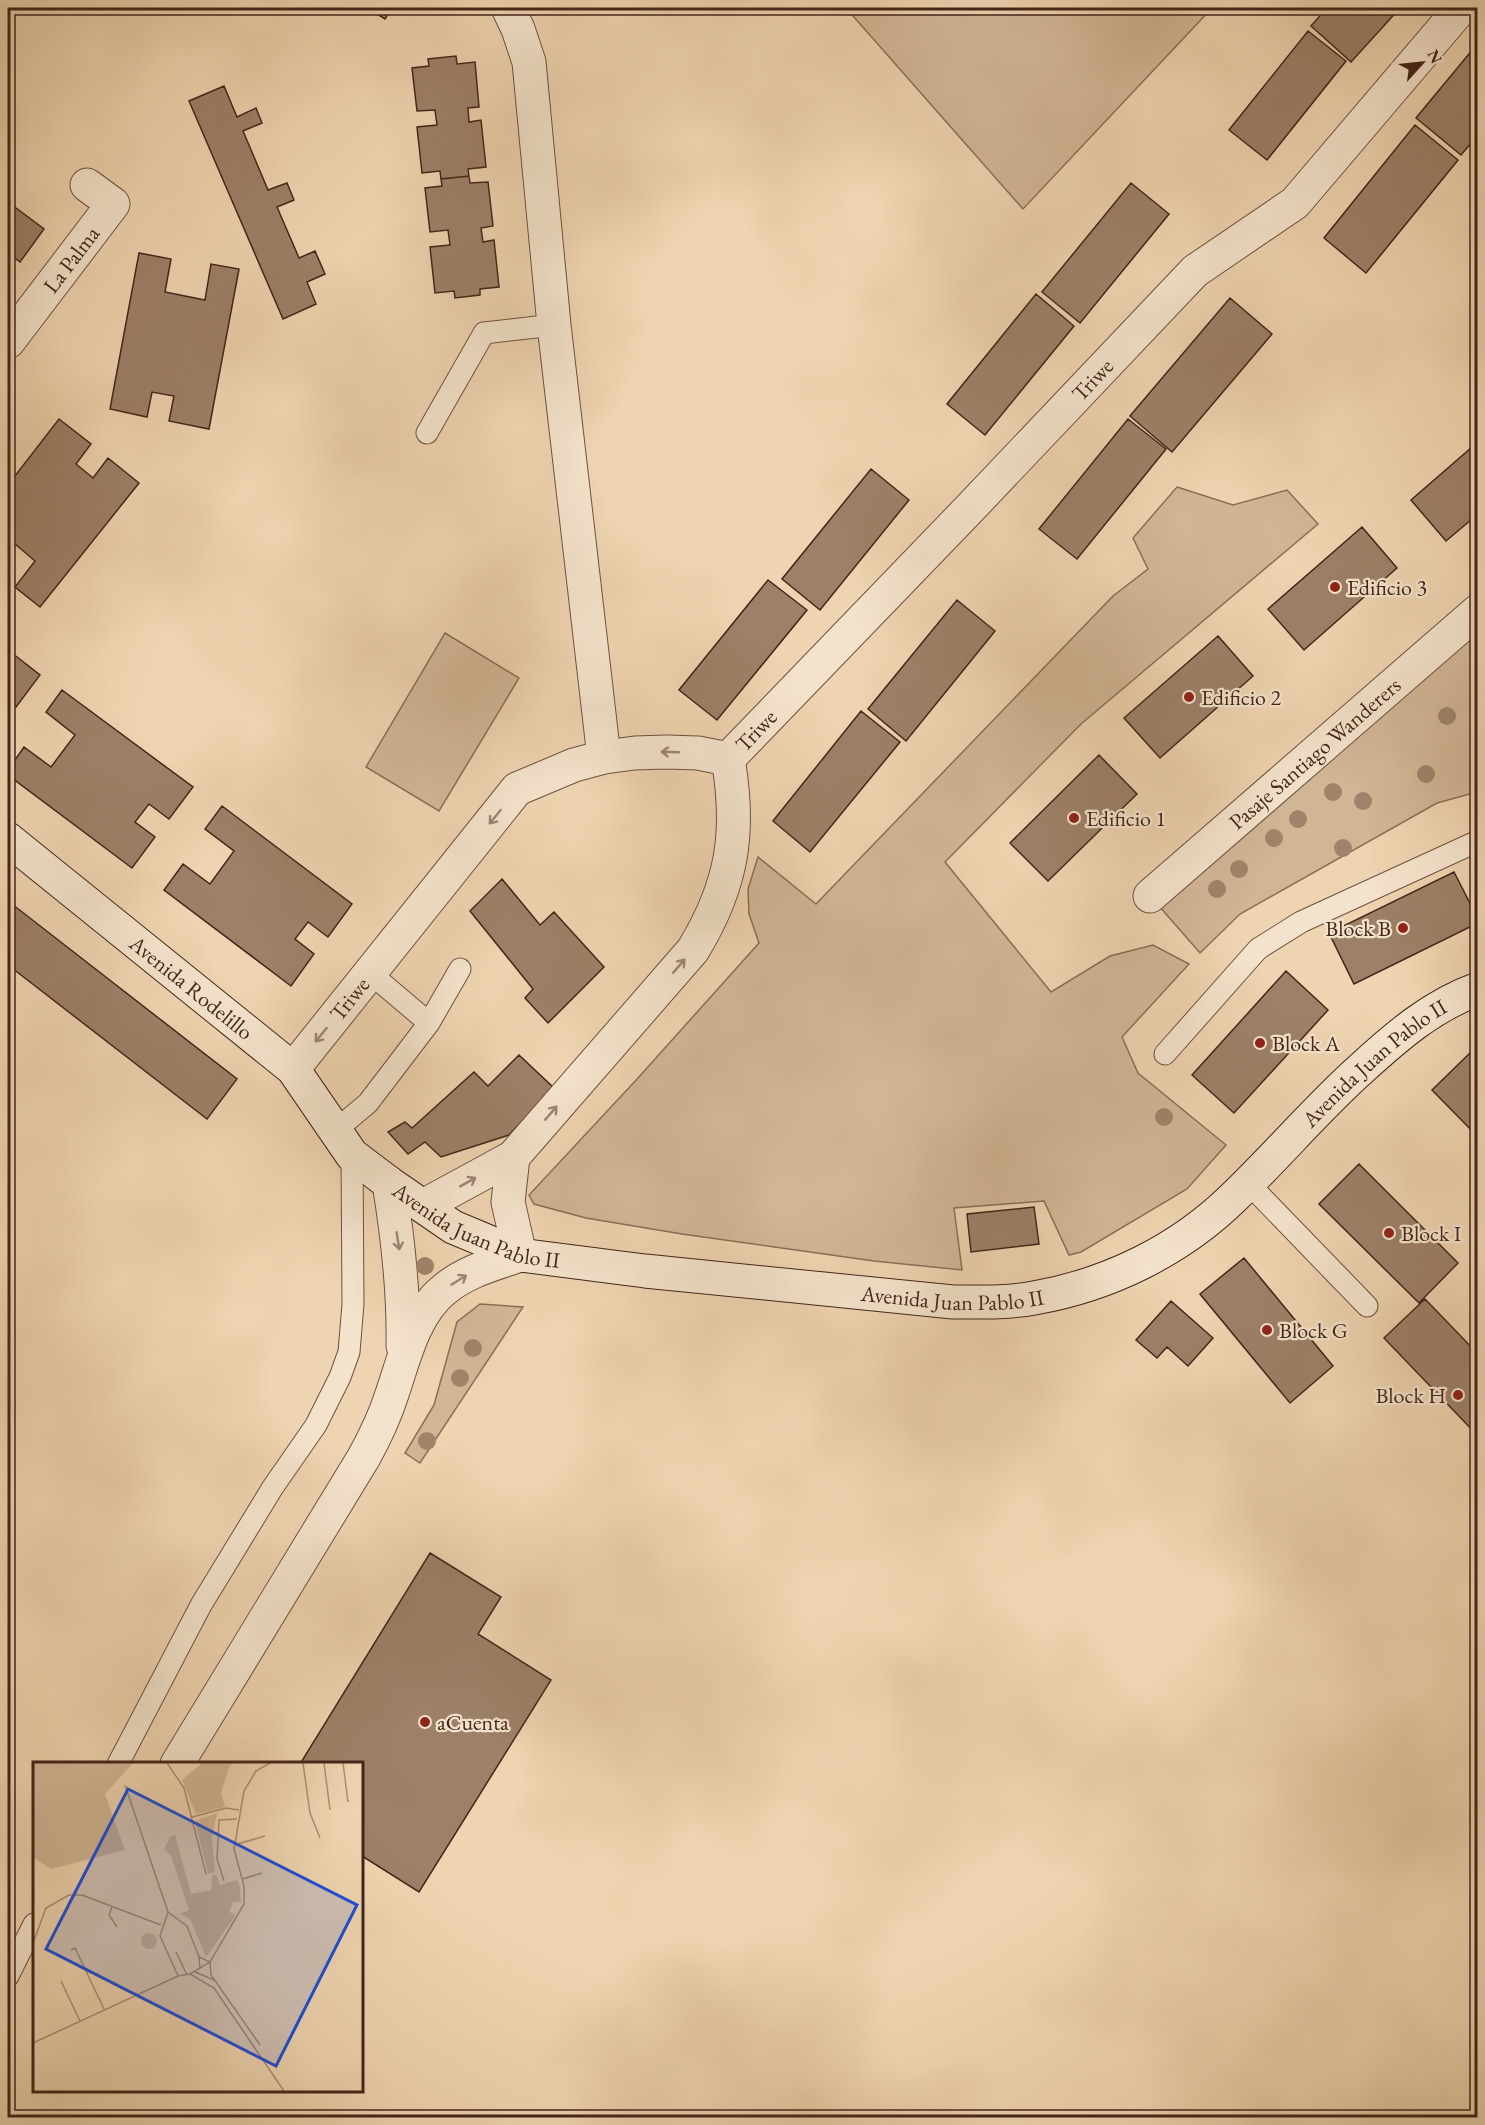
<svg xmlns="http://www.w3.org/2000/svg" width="1485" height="2125" font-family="'EB Garamond',serif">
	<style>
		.green { fill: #d1b696; stroke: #8a6e58; stroke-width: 1.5 }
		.building { fill: #9c8068; stroke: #43251a; stroke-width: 1.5 }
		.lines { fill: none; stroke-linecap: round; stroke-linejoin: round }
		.lane-casing { stroke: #6e5140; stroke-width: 23 }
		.street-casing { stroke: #6e5140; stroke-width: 35 }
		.secondary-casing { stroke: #43251a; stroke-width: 35 }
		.lane { stroke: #f4e3cc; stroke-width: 21 }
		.street { stroke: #f4e3cc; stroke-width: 33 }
		.secondary { stroke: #f4e3cc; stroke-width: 33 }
		.tree { fill: #9f846b }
		.oneway { stroke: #9c8473 }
		.poi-dot { fill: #8f2418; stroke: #f4e3cc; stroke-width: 2 }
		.labels { text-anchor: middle; stroke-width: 4.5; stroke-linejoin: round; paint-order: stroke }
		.street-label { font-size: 22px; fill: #43251a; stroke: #f4e3cc }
		.poi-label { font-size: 22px; fill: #43251a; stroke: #f4e3cc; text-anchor: start }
		.inset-road { fill: none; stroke: #aa8e74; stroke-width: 1.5 }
		.view { fill: #1d4ed8; fill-opacity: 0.15; stroke: #1d4ed8; stroke-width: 3 }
		.inset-edge { fill: none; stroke: #43251a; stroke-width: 3 }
	</style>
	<rect width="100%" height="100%" fill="#eed4b0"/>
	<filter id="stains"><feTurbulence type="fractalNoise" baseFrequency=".00333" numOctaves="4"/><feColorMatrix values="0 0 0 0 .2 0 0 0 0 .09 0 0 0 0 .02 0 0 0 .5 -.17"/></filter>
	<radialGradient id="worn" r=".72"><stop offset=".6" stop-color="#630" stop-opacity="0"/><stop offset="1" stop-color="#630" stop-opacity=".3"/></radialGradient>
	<path class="green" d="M 846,8 L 1212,8 L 1023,209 Z
		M 1177,487 L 1233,505 L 1287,490 L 1318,524 L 1081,724 L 945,862 L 1051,992 L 1110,956 L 1153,945 L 1189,964 L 1122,1037 L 1138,1073 L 1226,1145 L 1187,1189 L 1081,1252 L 1069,1255 L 1044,1201 L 954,1208 L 962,1270 L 874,1261 L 682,1234 L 586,1218 L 534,1204 L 529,1195 L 638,1078 L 759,943 L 749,914 L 748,889 L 758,857 L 816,904 L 1113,596 L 1148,569 L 1133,538 Z
		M 1477,632 L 1477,792 L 1437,803 L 1240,914 L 1200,953 L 1159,906 Z
		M 445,633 L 519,678 L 439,811 L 366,767 Z
		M 480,1304 L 523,1307 L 420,1463 L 405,1453 L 434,1405 L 457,1322 Z"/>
	<path class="building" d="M 367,8 L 392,8 L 385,19 Z
		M 1327,8 L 1400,8 L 1351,62 L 1311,26 Z
		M 1308,31 L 1346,61 L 1267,160 L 1229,130 Z
		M 1478,43 L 1478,135 L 1461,155 L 1416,118 Z
		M 456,56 L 457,64 L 475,62 L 479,107 L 468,108 L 469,122 L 481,120 L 486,167 L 468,169 L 469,176 L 441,179 L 440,171 L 422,173 L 417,127 L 437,125 L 435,110 L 417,111 L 412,68 L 429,66 L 428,59 Z
		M 224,86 L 237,117 L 256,108 L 262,123 L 243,131 L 268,190 L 287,183 L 294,200 L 277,207 L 299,258 L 315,251 L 325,274 L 307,282 L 316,304 L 283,319 L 189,101 Z
		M 1415,125 L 1458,160 L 1366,273 L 1324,238 Z
		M 469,176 L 470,183 L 488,182 L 493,226 L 481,228 L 483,242 L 494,240 L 499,287 L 480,289 L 480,295 L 455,298 L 454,291 L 435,293 L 430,247 L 450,245 L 448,230 L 430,232 L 425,188 L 442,186 L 441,179 Z
		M 1131,183 L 1169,214 L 1080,323 L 1042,292 Z
		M 8,202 L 44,229 L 20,262 L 8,253 Z
		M 139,253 L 171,259 L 165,292 L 205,300 L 211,264 L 239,269 L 209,429 L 169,421 L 174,396 L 152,392 L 147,417 L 110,409 Z
		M 1036,294 L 1074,326 L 985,435 L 947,404 Z
		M 1230,298 L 1272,334 L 1172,452 L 1130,416 Z
		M 59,419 L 91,444 L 76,464 L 93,478 L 108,458 L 139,483 L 40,607 L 15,587 L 35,561 L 8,538 L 8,485 Z
		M 1128,419 L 1166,449 L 1077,559 L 1039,529 Z
		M 1478,442 L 1478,514 L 1446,541 L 1411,500 Z
		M 871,469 L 909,500 L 820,610 L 782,579 Z
		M 1362,527 L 1397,568 L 1304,650 L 1268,609 Z
		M 768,580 L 807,610 L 717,720 L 679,690 Z
		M 957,600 L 995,631 L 906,741 L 868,709 Z
		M 1218,636 L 1253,676 L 1160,758 L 1124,718 Z
		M 8,650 L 40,675 L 16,707 L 8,701 Z
		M 62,690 L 193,787 L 169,819 L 149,804 L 135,822 L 155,837 L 132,868 L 8,775 L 8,770 L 24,747 L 51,767 L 75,735 L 46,712 Z
		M 861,711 L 900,742 L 810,852 L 773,821 Z
		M 1099,755 L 1137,794 L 1048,881 L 1010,843 Z
		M 222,806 L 352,904 L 328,937 L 308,922 L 295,939 L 314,954 L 291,986 L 164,890 L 183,864 L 210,884 L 234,851 L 205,829 Z
		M 1454,872 L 1478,919 L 1478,923 L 1354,984 L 1329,933 Z
		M 502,879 L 540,925 L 554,912 L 604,967 L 548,1023 L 525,998 L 533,989 L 470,911 Z
		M 8,901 L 237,1079 L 207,1119 L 8,965 Z
		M 1286,971 L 1328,1010 L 1234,1113 L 1192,1075 Z
		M 1473,1050 L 1478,1056 L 1478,1137 L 1432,1090 Z
		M 519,1055 L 554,1088 L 509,1135 L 441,1157 L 425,1142 L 408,1154 L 388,1132 L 405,1122 L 412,1128 L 474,1072 L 488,1086 Z
		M 1359,1164 L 1458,1263 L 1419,1303 L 1319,1204 Z
		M 1034,1207 L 1039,1244 L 971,1252 L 967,1214 Z
		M 1244,1258 L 1333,1366 L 1290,1403 L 1200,1294 Z
		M 1425,1299 L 1478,1354 L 1478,1436 L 1384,1338 Z
		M 1171,1301 L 1213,1338 L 1188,1366 L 1167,1347 L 1157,1358 L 1136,1340 Z
		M 430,1553 L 501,1597 L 478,1634 L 551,1680 L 419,1892 L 362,1856 L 362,1764 L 300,1764 Z"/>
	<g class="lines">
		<g class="lane-casing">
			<path id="lane" d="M 427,433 L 484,333 L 554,325
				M 370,973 L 429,1023
				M 1165,1054 L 1258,949 L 1301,922 L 1478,841
				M 336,1130 L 368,1103 L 429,1023 L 460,969
				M 1248,1183 L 1367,1306
				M 118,1764 L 201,1605 L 273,1487 L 316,1425 L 340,1377 L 349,1352 L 353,1304 L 352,1155
				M 8,1976 L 34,1924"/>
		</g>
		<g class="street-casing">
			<g id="street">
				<path d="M 508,8 L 518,29 L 529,62 L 554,325 L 604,757"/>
				<path id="s1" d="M 8,342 L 113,204 L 87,185"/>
				<path id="s2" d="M 728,759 L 973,505 L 1195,271 L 1295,203 L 1461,8"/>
				<path id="s3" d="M 1150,896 L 1478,611"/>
				<path id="s4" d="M 293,1069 L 517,789 L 574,765 L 604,757 L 635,753 L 666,752 L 698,753 L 728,759"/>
				<path d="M 389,1183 C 398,1238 404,1291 403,1346"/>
				<path d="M 423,1206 L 513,1157 L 693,950 C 732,886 741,833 728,759"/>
				<path d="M 177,1764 L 364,1457 C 375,1437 385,1416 392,1394 C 404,1359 414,1313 445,1289 C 466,1271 495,1264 520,1255 L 508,1202 L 513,1157"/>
			</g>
		</g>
		<g class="secondary-casing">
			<g id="secondary">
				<path id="s5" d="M 8,839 L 293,1069 L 352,1155 L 389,1183 L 453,1227 L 520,1255 L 645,1271 L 953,1302 C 980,1302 1007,1303 1034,1298 C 1109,1285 1180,1250 1234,1197 C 1278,1155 1317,1108 1362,1068 C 1397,1036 1433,1005 1478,989"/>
			</g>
		</g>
		<use href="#lane" class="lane"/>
		<use href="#street" class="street"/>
		<use href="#secondary" class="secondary"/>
	</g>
	<g class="tree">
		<circle cx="1447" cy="716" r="9"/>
		<circle cx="1426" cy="774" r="9"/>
		<circle cx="1333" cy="792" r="9"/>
		<circle cx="1363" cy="801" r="9"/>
		<circle cx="1298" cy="819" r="9"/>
		<circle cx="1274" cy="838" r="9"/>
		<circle cx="1343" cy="848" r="9"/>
		<circle cx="1239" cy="869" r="9"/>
		<circle cx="1217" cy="889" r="9"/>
		<circle cx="1164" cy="1117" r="9"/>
		<circle cx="425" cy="1266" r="9"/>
		<circle cx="473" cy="1348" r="9"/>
		<circle cx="460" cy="1378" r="9"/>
		<circle cx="427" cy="1441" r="9"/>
	</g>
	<defs><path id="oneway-shaft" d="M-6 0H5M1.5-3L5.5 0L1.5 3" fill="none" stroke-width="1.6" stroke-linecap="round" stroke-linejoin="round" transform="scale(1.5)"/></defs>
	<g class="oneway">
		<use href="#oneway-shaft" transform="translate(670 752) rotate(-178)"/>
		<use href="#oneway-shaft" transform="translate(495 817) rotate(129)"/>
		<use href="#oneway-shaft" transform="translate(679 966) rotate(-49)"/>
		<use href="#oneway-shaft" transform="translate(321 1035) rotate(129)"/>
		<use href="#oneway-shaft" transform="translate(551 1113) rotate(-49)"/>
		<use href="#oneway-shaft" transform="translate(468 1182) rotate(-29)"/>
		<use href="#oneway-shaft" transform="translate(398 1241) rotate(81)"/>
		<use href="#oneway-shaft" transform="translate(459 1280) rotate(-32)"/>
	</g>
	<g class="poi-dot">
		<circle cx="1335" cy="587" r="6"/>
		<circle cx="1189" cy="697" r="6"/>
		<circle cx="1074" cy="818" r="6"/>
		<circle cx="1403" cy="928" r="6"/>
		<circle cx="1260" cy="1043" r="6"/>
		<circle cx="1389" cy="1233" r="6"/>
		<circle cx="1267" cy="1330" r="6"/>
		<circle cx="1458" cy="1395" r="6"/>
		<circle cx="425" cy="1722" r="6"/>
	</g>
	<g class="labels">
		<g class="street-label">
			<text dy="8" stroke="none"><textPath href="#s1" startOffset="104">La Palma</textPath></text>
			<text dy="8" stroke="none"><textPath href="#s2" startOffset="526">Triwe</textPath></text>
			<text dy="8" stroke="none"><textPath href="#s2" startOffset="40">Triwe</textPath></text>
			<text dy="8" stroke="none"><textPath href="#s3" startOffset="218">Pasaje Santiago Wanderers</textPath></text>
			<text dy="8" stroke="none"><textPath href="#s5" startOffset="236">Avenida Rodelillo</textPath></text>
			<text dy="8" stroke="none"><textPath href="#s4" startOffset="90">Triwe</textPath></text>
			<text dy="8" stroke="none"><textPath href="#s5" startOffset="1606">Avenida Juan Pablo II</textPath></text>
			<text dy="8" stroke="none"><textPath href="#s5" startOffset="616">Avenida Juan Pablo II</textPath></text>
			<text dy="8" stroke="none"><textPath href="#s5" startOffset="1102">Avenida Juan Pablo II</textPath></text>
		</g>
		<g class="poi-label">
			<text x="1347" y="595">Edificio 3</text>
			<text x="1201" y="705">Edificio 2</text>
			<text x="1086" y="826">Edificio 1</text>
			<text x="1391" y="936" text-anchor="end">Block B</text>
			<text x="1272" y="1051">Block A</text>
			<text x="1401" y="1241">Block I</text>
			<text x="1279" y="1338">Block G</text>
			<text x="1446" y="1403" text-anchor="end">Block H</text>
			<text x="437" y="1730">aCuenta</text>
		</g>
	</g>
	<g transform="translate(33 1762)">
		<rect width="330" height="330" fill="#eed4b0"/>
		<path d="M 0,1 L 100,1 L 72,32 L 92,88 L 18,107 L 0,95 ZM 169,1 L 202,1 L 197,3 L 188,31 L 192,45 L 163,52 L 149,18 ZM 184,51 L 179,76 L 182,110 L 175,112 L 162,59 ZM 142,73 L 158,132 L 178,128 L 179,114 L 183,112 L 187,123 L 204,118 L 207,124 L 208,140 L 200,140 L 196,150 L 203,153 L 173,195 L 157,157 L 147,152 L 156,148 L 138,94 L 131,87 L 137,75 ZM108 179a8 8 0 1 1 16 0a8 8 0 1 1-16 0Z" fill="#d1b696"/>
		<path class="inset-road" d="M 134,1 L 151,26 L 173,112M 270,1 L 277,51 L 287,76M 291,1 L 297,48M 310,1 L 315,40M 92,23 L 135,150 L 154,164 L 166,195 L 167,207M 159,55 L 193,46 L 206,48M 201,83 L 232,74M 210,117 L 229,111M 191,119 L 184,97 L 186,58 L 204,57M 79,145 L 76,153 L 84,165M 135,150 L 127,174 L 145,214M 0,181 L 13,146 L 36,133 L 49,133 L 128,163M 38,188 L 42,186 L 71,247M 143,190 L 154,213M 166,195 L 177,200 L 178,213 L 227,283M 162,210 L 181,218M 157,212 L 181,226 L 251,329M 28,219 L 47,259M 0,281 L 145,214 L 157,212 L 177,200 L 211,142 L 211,124 L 201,87 L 211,29 L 223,9 L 237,1"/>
		<path class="view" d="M 95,27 L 324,143 L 243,304 L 13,187 Z"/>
		<rect width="330" height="330" class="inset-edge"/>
	</g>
	<rect width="1485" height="2125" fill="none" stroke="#eed4b0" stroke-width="30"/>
	<rect x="9" y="9" width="1467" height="2107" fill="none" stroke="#43251a" stroke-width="3"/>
	<rect x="15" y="15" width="1455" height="2095" fill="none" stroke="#43251a" stroke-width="1.5"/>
	<g transform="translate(1422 63) rotate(63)" stroke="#f4e3cc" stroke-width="4.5" paint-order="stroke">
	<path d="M0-4.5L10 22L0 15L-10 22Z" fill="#43251a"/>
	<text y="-9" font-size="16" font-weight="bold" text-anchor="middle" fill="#43251a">N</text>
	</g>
	<rect width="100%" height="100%" filter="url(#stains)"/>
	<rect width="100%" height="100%" fill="url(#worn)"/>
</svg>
